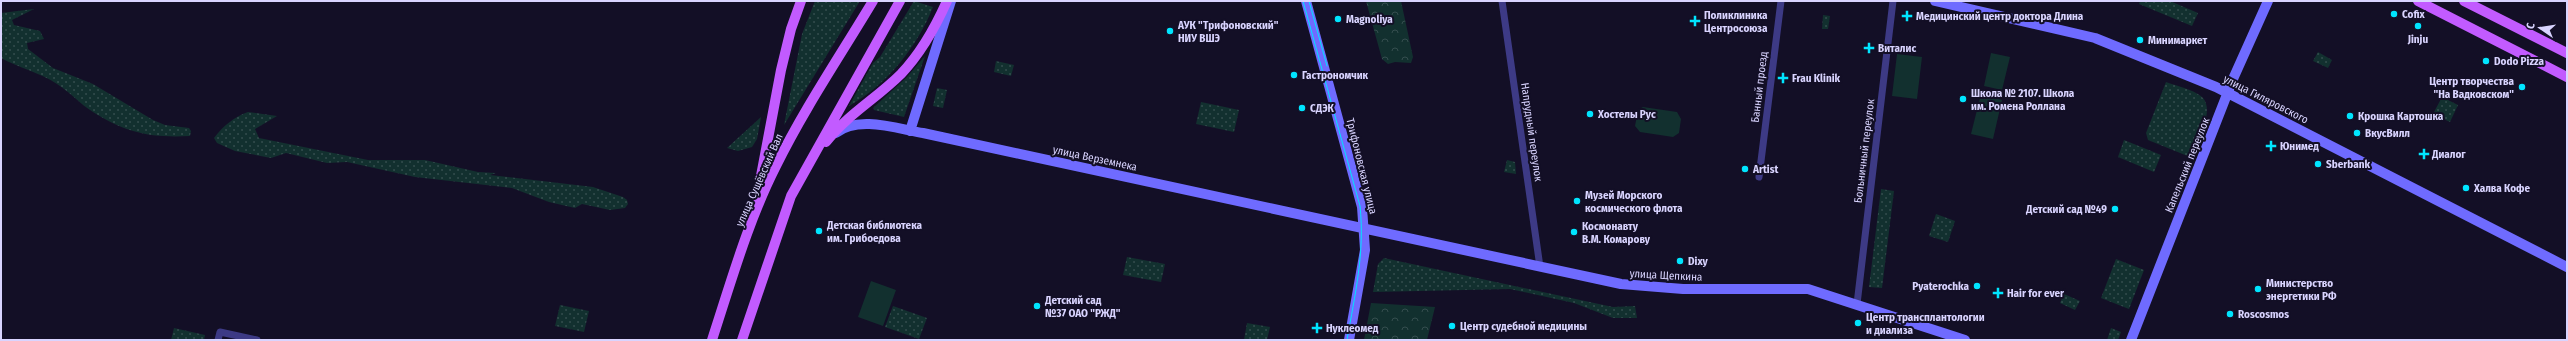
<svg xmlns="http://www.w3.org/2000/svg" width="2568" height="341" font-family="'Fira Sans Condensed',sans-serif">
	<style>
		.grass { fill: url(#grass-dots) }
		.forest { fill: url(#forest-crowns) }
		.garden { fill: #12302f }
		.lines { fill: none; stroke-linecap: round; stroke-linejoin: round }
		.street { stroke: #3d3a85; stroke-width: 7 }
		.secondary { stroke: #6f6bff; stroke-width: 10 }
		.primary { stroke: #c25bff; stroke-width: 10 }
		.tram { stroke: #00e5ff; stroke-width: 1 }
		.poi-dot { fill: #00e5ff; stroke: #130f26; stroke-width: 1.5 }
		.labels { text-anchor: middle; stroke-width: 4; stroke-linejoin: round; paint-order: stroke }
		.poi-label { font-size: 11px; font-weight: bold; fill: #d9d4ff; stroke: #130f26; text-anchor: start }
		.street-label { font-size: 11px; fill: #d9d4ff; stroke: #130f26 }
	</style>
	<defs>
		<pattern id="grass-dots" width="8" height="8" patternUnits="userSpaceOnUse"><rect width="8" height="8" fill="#12302f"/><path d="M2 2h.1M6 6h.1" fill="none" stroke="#344d4e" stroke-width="1.8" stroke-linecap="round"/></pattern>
		<pattern id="forest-crowns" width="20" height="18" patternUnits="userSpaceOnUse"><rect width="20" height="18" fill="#12302f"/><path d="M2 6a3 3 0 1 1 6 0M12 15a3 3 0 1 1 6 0" fill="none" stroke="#344d4e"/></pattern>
	</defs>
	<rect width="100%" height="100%" fill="#130f26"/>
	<path class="grass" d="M 815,1 L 860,1 L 784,125 L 802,34 Z
		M 914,1 L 933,7 C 917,47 887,85 849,106 L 873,63 L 880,57 Z
		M 2140,1 L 2170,1 L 2198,13 L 2192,26 L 2139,4 Z
		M 34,9 L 12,20 L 14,25 L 40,31 L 44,39 L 27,43 L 28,49 L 53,68 L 93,84 L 153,120 L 165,125 L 189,128 L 191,131 L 190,136 C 151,138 126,133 93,112 C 80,104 70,92 57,84 C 39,72 19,68 1,58 L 1,13 Z
		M 1823,15 L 1830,16 L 1828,29 L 1822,29 Z
		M 2318,52 L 2332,60 L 2328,68 L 2313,61 Z
		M 925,56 L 904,117 L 874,110 L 873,108 L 907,77 Z
		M 996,61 L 1014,65 L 1011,76 L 994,72 Z
		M 2166,82 C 2176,86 2196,90 2203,98 C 2215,112 2196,142 2190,157 L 2148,140 L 2146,133 Z
		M 937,88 L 947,90 L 943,108 L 933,106 Z
		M 2442,97 L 2458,105 L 2450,122 L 2433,114 Z
		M 1201,102 L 1239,110 L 1234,132 L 1196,124 Z
		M 248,112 L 277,116 L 255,129 L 259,138 L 368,160 L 425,160 L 478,172 L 496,173 L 490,175 L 593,187 L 623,197 L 627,200 L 628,204 L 625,208 L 610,210 L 582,204 L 575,208 L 549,202 L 512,188 L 415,177 L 347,162 L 327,163 L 286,153 L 271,158 L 235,151 L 217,143 L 214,138 C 223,126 234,117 248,112 Z
		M 761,117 L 757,139 L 752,147 L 738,151 L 727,148 Z
		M 2124,140 L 2161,155 L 2154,172 L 2118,157 Z
		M 1507,160 L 1515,162 L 1516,174 L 1504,172 Z
		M 1881,189 L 1894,191 L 1882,288 L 1869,287 Z
		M 1936,214 L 1955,221 L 1948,242 L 1929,236 Z
		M 1127,257 L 1165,264 L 1161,282 L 1123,275 Z
		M 1384,258 L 1613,307 L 1635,306 L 1637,318 L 1613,318 L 1574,303 L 1510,289 L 1373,292 L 1378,264 Z
		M 2116,259 L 2144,270 L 2129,309 L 2101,298 Z
		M 2064,294 L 2080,301 L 2075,310 L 2060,303 Z
		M 560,305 L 589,311 L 584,332 L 555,326 Z
		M 893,306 L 927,318 L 919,339 L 885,327 Z
		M 1247,323 L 1270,327 L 1267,340 L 1244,340 Z
		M 174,328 L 205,335 L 204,340 L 171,340 Z
		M 2111,328 L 2121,332 L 2118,340 L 2107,340 Z"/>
	<path class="forest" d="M 1366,1 L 1401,1 L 1413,57 L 1411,63 L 1395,62 L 1388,64 L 1382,59 Z
		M 1371,303 L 1435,307 L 1427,340 L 1364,340 Z"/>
	<path class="garden" d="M 1991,53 L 2010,57 L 2002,90 L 1984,86 Z
		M 1897,54 L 1922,57 L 1917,99 L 1892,96 Z
		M 1981,94 L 2002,100 L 1993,139 L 1971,134 Z
		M 1643,107 L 1677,112 L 1681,119 L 1679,133 L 1673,137 L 1640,132 L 1635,126 L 1638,110 Z
		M 871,281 L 896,290 L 883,326 L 858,317 Z"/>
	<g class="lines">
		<path class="street" d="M 1502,1 L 1540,267
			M 1759,177 L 1781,1
			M 1857,304 L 1893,1
			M 218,340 L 220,332 L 257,340"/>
		<path class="secondary" d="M 1306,1 L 1362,207 L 1365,250 L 1349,340
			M 1935,1 L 2095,38 L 2216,87 L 2567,267
			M 910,131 L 951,1
			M 836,133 C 858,115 898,129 923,133 L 1621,284 L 1683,289 L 1808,289 L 1965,340
			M 2131,340 L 2233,79 L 2268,1"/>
		<path class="primary" d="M 2418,1 L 2567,77
			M 2464,1 L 2567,53
			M 826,142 C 847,115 877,98 901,74 C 921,53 935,28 947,1
			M 757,197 L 781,70 L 791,29 L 801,1
			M 712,340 C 731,282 748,221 776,166 C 804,109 840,56 873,1
			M 742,340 L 791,196 L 900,1"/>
		<path class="tram" d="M 1303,1 L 1360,206 C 1365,253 1355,294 1347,340
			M 1309,1 L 1327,66"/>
	</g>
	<g class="poi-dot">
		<circle cx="2394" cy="14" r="4"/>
		<path d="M1905 10h4v4h4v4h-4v4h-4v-4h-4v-4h4z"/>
		<circle cx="1338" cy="19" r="4"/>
		<path d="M1693 15h4v4h4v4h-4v4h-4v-4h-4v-4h4z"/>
		<circle cx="2418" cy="26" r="4"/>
		<circle cx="1170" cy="31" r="4"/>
		<circle cx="2140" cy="40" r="4"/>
		<path d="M1867 42h4v4h4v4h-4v4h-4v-4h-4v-4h4z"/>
		<circle cx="2486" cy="61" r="4"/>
		<circle cx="1294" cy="75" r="4"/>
		<path d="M1781 72h4v4h4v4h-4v4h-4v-4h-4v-4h4z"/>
		<circle cx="2522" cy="87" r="4"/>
		<circle cx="1963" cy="99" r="4"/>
		<circle cx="1302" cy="108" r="4"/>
		<circle cx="1590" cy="114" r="4"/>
		<circle cx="2350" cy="116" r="4"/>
		<circle cx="2357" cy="133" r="4"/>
		<path d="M2269 140h4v4h4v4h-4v4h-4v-4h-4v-4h4z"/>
		<path d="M2422 148h4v4h4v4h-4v4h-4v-4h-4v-4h4z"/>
		<circle cx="2318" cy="164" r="4"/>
		<circle cx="1745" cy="169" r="4"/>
		<circle cx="2466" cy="188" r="4"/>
		<circle cx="1577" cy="201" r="4"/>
		<circle cx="2115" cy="209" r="4"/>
		<circle cx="819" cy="231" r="4"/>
		<circle cx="1574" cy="232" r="4"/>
		<circle cx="1680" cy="261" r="4"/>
		<circle cx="1977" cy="286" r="4"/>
		<circle cx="2258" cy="289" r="4"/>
		<path d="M1996 287h4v4h4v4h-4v4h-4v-4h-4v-4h4z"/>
		<circle cx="1037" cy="306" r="4"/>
		<circle cx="2230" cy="314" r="4"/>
		<circle cx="1858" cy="323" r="4"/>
		<circle cx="1452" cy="326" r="4"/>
		<path d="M1315 322h4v4h4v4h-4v4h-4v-4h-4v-4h4z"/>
	</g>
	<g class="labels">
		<g class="poi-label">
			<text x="2402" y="18">Cofix</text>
			<text x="1704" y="19">Поликлиника<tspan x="1704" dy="13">Центросоюза</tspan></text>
			<text x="1916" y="20">Медицинский центр доктора Длина</text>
			<text x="1346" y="23">Magnoliya</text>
			<text x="1178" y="29">АУК "Трифоновский"<tspan x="1178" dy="13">НИУ ВШЭ</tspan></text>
			<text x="2418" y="43" text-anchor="middle">Jinju</text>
			<text x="2148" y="44">Минимаркет</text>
			<text x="1878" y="52">Виталис</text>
			<text x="2494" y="65">Dodo Pizza</text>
			<text x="1302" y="79">Гастрономчик</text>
			<text x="1792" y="82">Frau Klinik</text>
			<text x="2514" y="85" text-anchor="end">Центр творчества<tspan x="2514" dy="13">"На Вадковском"</tspan></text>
			<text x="1971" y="97">Школа № 2107. Школа<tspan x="1971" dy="13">им. Ромена Роллана</tspan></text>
			<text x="1310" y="112">СДЭК</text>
			<text x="1598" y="118">Хостелы Рус</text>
			<text x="2358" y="120">Крошка Картошка</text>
			<text x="2365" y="137">ВкусВилл</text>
			<text x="2280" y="150">Юнимед</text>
			<text x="2432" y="158">Диалог</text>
			<text x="2326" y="168">Sberbank</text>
			<text x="1753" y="173">Artist</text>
			<text x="2474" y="192">Халва Кофе</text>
			<text x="1585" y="199">Музей Морского<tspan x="1585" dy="13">космического флота</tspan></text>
			<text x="2107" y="213" text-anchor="end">Детский сад №49</text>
			<text x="827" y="229">Детская библиотека<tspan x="827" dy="13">им. Грибоедова</tspan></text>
			<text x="1582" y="230">Космонавту<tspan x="1582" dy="13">В.М. Комарову</tspan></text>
			<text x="1688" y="265">Dixy</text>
			<text x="2266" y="287">Министерство<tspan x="2266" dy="13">энергетики РФ</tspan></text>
			<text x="1969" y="290" text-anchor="end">Pyaterochka</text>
			<text x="2007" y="297">Hair for ever</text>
			<text x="1045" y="304">Детский сад<tspan x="1045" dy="13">№37 ОАО "РЖД"</tspan></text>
			<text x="2238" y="318">Roscosmos</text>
			<text x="1866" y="321">Центр трансплантологии<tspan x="1866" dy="13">и диализа</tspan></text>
			<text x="1460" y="330">Центр судебной медицины</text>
			<text x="1326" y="332">Нуклеомед</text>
		</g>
		<g class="street-label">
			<text transform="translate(1759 87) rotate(-83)" y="4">Банный проезд</text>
			<text transform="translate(2266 99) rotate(27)" y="4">улица Гиляровского</text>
			<text transform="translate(1532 132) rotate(82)" y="4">Напрудный переулок</text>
			<text transform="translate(1864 151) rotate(-83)" y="4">Больничный переулок</text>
			<text transform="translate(1095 158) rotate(12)" y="4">улица Верземнека</text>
			<text transform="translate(2187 165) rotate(-68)" y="4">Капельский переулок</text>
			<text transform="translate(1362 166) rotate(76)" y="4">Трифоновская улица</text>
			<text transform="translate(759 180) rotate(-66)" y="4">улица Сущёвский Вал</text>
			<text transform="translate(1666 275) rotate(3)" y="4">улица Щепкина</text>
		</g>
	</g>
	<rect width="2568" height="341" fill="none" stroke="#d9d4ff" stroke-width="4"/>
	<g transform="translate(2540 28) rotate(283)" stroke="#130f26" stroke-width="3" paint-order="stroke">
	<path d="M0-3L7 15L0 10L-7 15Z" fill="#d9d4ff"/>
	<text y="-6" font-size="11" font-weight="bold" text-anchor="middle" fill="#d9d4ff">С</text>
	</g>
</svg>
